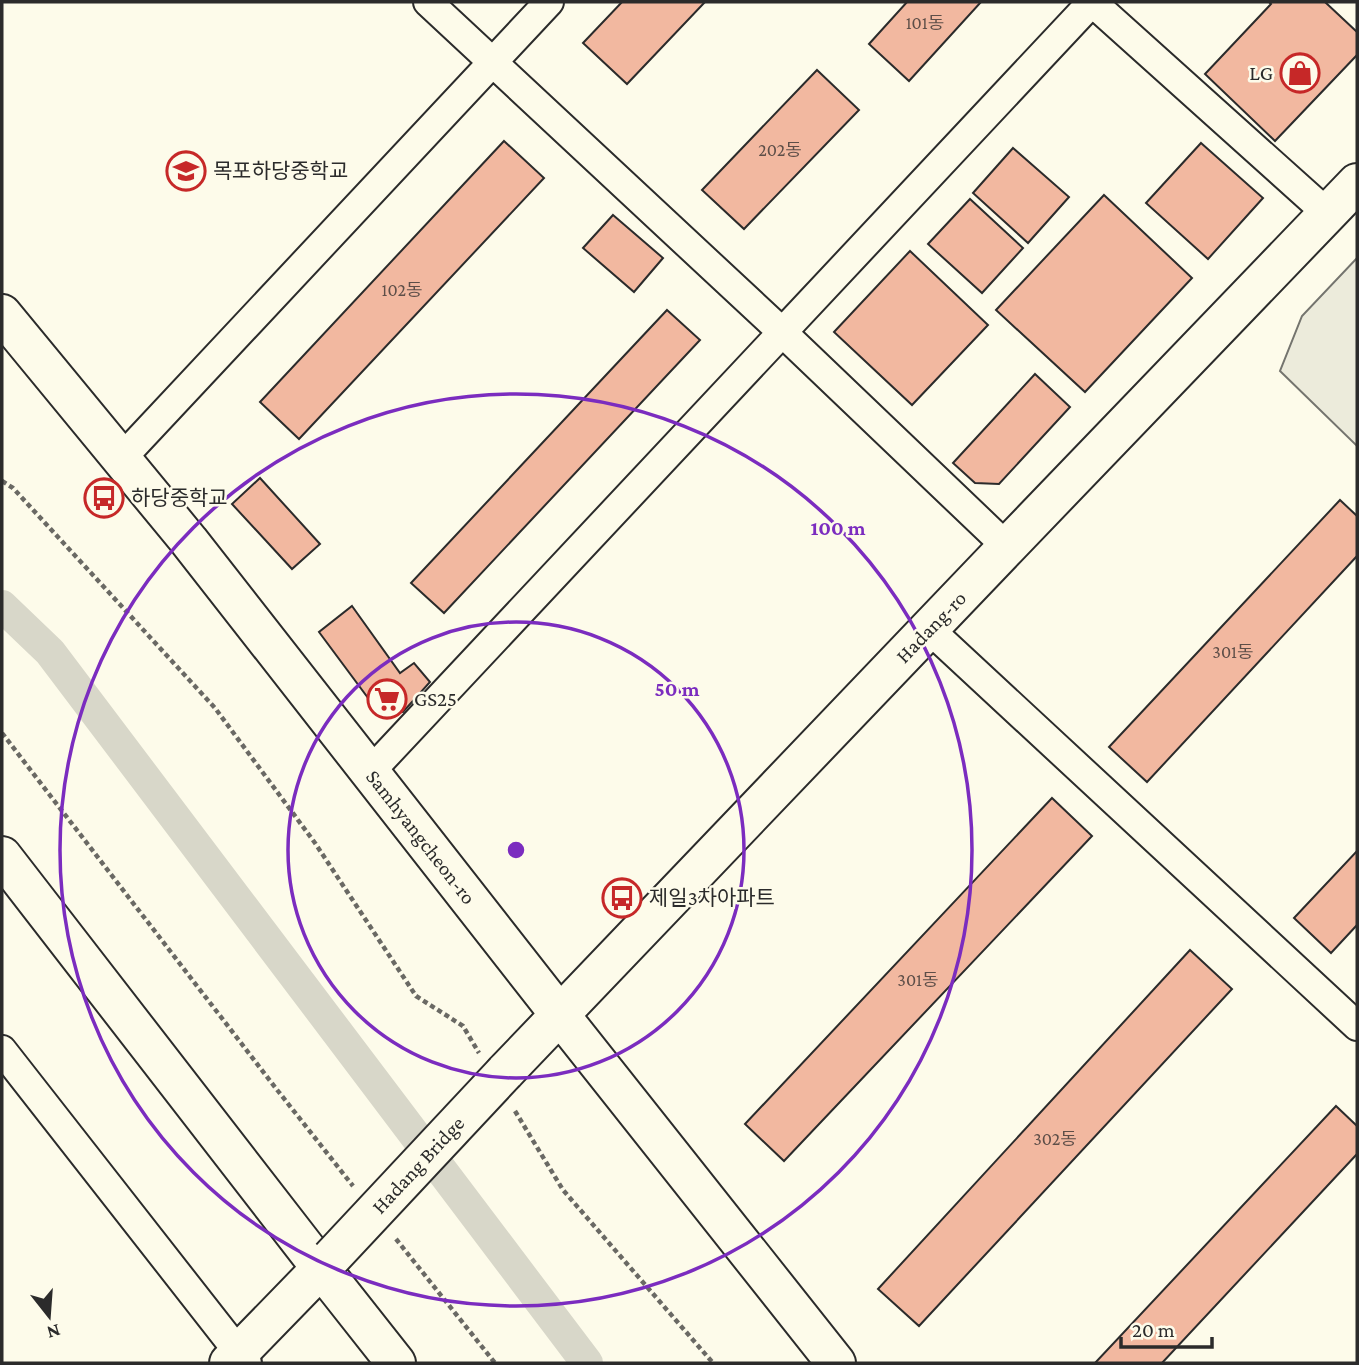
<svg xmlns="http://www.w3.org/2000/svg" width="1359" height="1365" font-family="'Crimson Pro','Noto Sans KR',serif">
	<style>
		.green { fill: #ecebdb; stroke: #74746e; stroke-width: 2 }
		.lines { fill: none; stroke-linecap: round; stroke-linejoin: round }
		.canal { stroke: #d8d7c9; stroke-width: 32 }
		.building { fill: #f2b8a0; stroke: #2b2b2b; stroke-width: 2 }
		.street-casing { stroke: #2b2b2b; stroke-width: 32 }
		.secondary-casing { stroke: #2b2b2b; stroke-width: 42 }
		.path { stroke: #6a6964; stroke-width: 4.5; stroke-dasharray: 5 3.5; stroke-linecap: butt }
		.street { stroke: #fdfbea; stroke-width: 28 }
		.secondary { stroke: #fdfbea; stroke-width: 38 }
		.secondary-bridge-casing { stroke: #2b2b2b; stroke-width: 42; stroke-linecap: butt }
		.secondary-bridge { stroke: #fdfbea; stroke-width: 38 }
		.ring { fill: none; stroke: #7b2cbf; stroke-width: 3.5 }
		.labels { text-anchor: middle; stroke-width: 5; stroke-linejoin: round; paint-order: stroke }
		.number-label { font-size: 18px; fill: #5d4e48 }
		.poi-label { font-size: 21px; fill: #2b2b2b; stroke: #fdfbea; text-anchor: start }
		.street-label { font-size: 21px; fill: #2b2b2b; stroke: #fdfbea }
		.centre { fill: #7b2cbf; stroke: #fdfbea; stroke-width: 3.5 }
		.ring-label { font-size: 21px; text-anchor: middle; font-weight: bold; fill: #7b2cbf; stroke: #fdfbea; stroke-width: 5; stroke-linejoin: round; paint-order: stroke }
	</style>
	<rect width="100%" height="100%" fill="#fdfbea"/>
	<path class="green" d="M 1357,258 L 1357,446 L 1280,371 L 1302,316 Z"/>
	<g class="lines">
		<path class="canal" d="M 2,606 L 50,652 L 587,1363"/>
	</g>
	<path class="building" d="M 622,2 L 705,2 L 627,84 L 583,43 Z
		M 907,2 L 981,2 L 909,81 L 869,44 Z
		M 1269,2 L 1325,2 L 1357,32 L 1357,55 L 1275,141 L 1205,74 L 1271,4 Z
		M 817,70 L 859,110 L 744,229 L 702,190 Z
		M 504,141 L 544,178 L 299,439 L 260,402 Z
		M 1201,143 L 1263,198 L 1208,259 L 1146,203 Z
		M 1013,148 L 1069,197 L 1028,243 L 973,193 Z
		M 1104,195 L 1192,278 L 1085,392 L 996,310 Z
		M 970,199 L 1023,248 L 982,293 L 928,244 Z
		M 613,215 L 663,258 L 634,292 L 583,248 Z
		M 910,251 L 988,325 L 912,405 L 834,332 Z
		M 667,310 L 700,340 L 444,613 L 411,583 Z
		M 1035,374 L 1070,407 L 999,484 L 975,483 L 953,463 Z
		M 260,478 L 320,544 L 292,569 L 232,504 Z
		M 1340,500 L 1357,516 L 1357,556 L 1147,782 L 1109,747 Z
		M 352,606 L 400,673 L 414,663 L 430,682 L 403,712 L 377,710 L 319,632 Z
		M 1052,798 L 1092,836 L 784,1161 L 745,1124 Z
		M 1357,851 L 1357,925 L 1331,953 L 1294,918 Z
		M 1190,950 L 1232,989 L 919,1326 L 878,1289 Z
		M 1336,1106 L 1357,1126 L 1357,1154 L 1162,1363 L 1095,1363 Z"/>
	<g class="lines">
		<g class="street-casing">
			<path id="street" d="M 428,2 L 782,332 L 1007,547
				M 1092,2 L 1328,214
				M 121,459 L 549,2
				M 929,629 L 1357,1026
				M 370,772 L 1092,2
				M 2,1050 L 247,1363"/>
		</g>
		<g class="secondary-casing">
			<path id="secondary" d="M 2,314 L 189,541 L 560,1015 L 836,1363
				M 2,856 L 321,1268 L 396,1363
				M 505,1072 L 1007,547 L 1357,183
				M 229,1363 L 331,1258"/>
		</g>
		<path class="path" d="M 2,481 L 13,488 L 215,708 L 315,843 L 416,996 L 463,1026 L 479,1053
			M 2,733 L 278,1091 L 353,1186
			M 515,1111 L 563,1190 L 713,1363
			M 396,1239 L 495,1363"/>
		<use href="#street" class="street"/>
		<use href="#secondary" class="secondary"/>
		<g class="secondary-bridge-casing">
			<path id="secondary-bridge" d="M 331,1258 L 505,1072"/>
		</g>
		<use href="#secondary-bridge" class="secondary-bridge"/>
	</g>
	<g class="ring">
		<circle cx="516" cy="850" r="228"/>
		<circle cx="516" cy="850" r="456"/>
	</g>
	<defs>
		<g id="shop-ring" transform="scale(2.0125)"><circle r="9.5" fill="#fdfbea" stroke="#c62828" stroke-width="1.5"/><path d="M-5-2.5h2.3a2.7 3.5 0 0 1 5.4 0H5L5.5 6h-11ZM-1.5-2.5h3a1.5 2.3 0 0 0-3 0Z" fill="#c62828"/></g>
		<g id="school-ring" transform="scale(2.0125)"><circle r="9.5" fill="#fdfbea" stroke="#c62828" stroke-width="1.5"/><path d="M0-5L7-2L0 1L-7-2ZM-4 1L0 2.5L4 1V4Q0 6-4 4Z" fill="#c62828"/></g>
		<g id="bus-ring" transform="scale(2.0125)"><circle r="9.5" fill="#fdfbea" stroke="#c62828" stroke-width="1.5"/><path d="M-5-6H5V4H4V6H2V4H-2V6H-4V4H-5ZM-3.5-4V0h7V-4ZM-3.5 1.2v1.5H-2V1.2ZM2 1.2v1.5H3.5V1.2Z" fill="#c62828"/></g>
		<g id="supermarket-ring" transform="scale(2.0125)"><circle r="9.5" fill="#fdfbea" stroke="#c62828" stroke-width="1.5"/><path d="M-6-5.5h2.5l.6 2H6L4.5 2H-2.5L-4.4-4H-6ZM-1.5 3.2a1.3 1.3 0 1 0 .1 0ZM3 3.2a1.3 1.3 0 1 0 .1 0Z" fill="#c62828"/></g>
	</defs>
	<g fill-rule="evenodd">
		<use href="#shop-ring" x="1300" y="73"/>
		<use href="#school-ring" x="186" y="171"/>
		<use href="#bus-ring" x="104" y="498"/>
		<use href="#supermarket-ring" x="387" y="699"/>
		<use href="#bus-ring" x="622" y="898"/>
	</g>
	<g class="labels">
		<g class="number-label">
			<text x="925" y="29">101동</text>
			<text x="780" y="156">202동</text>
			<text x="402" y="296">102동</text>
			<text x="1233" y="658">301동</text>
			<text x="918" y="986">301동</text>
			<text x="1055" y="1145">302동</text>
		</g>
		<g class="poi-label">
			<text x="1273" y="80" text-anchor="end">LG</text>
			<text x="213" y="178">목포하당중학교</text>
			<text x="131" y="505">하당중학교</text>
			<text x="414" y="706">GS25</text>
			<text x="649" y="905">제일3차아파트</text>
		</g>
		<g class="street-label">
			<text transform="translate(931 627) rotate(-46)" y="7">Hadang-ro</text>
			<text transform="translate(421 837) rotate(52)" y="7">Samhyangcheon-ro</text>
			<text transform="translate(418 1165) rotate(-47)" y="7">Hadang Bridge</text>
		</g>
	</g>
	<circle cx="516" cy="850" r="10" class="centre"/>
	<g class="ring-label">
		<text x="838" y="535">100 m</text>
		<text x="677" y="696">50 m</text>
	</g>
	<rect width="1359" height="1365" fill="none" stroke="#2b2b2b" stroke-width="7"/>
	<g transform="translate(49 1316) rotate(163)" stroke="#fdfbea" stroke-width="5" paint-order="stroke">
	<path d="M0-5L12 26L0 18L-12 26Z" fill="#2b2b2b"/>
	<text y="-10" font-size="19" font-weight="bold" text-anchor="middle" fill="#2b2b2b">N</text>
	</g>
	<path d="M1121 1337v10h91v-10" fill="none" stroke="#2b2b2b" stroke-width="3.5"/>
	<text x="1132" y="1337" font-size="21" fill="#2b2b2b" stroke="#fdfbea" stroke-width="5" paint-order="stroke">20 m</text>
</svg>
